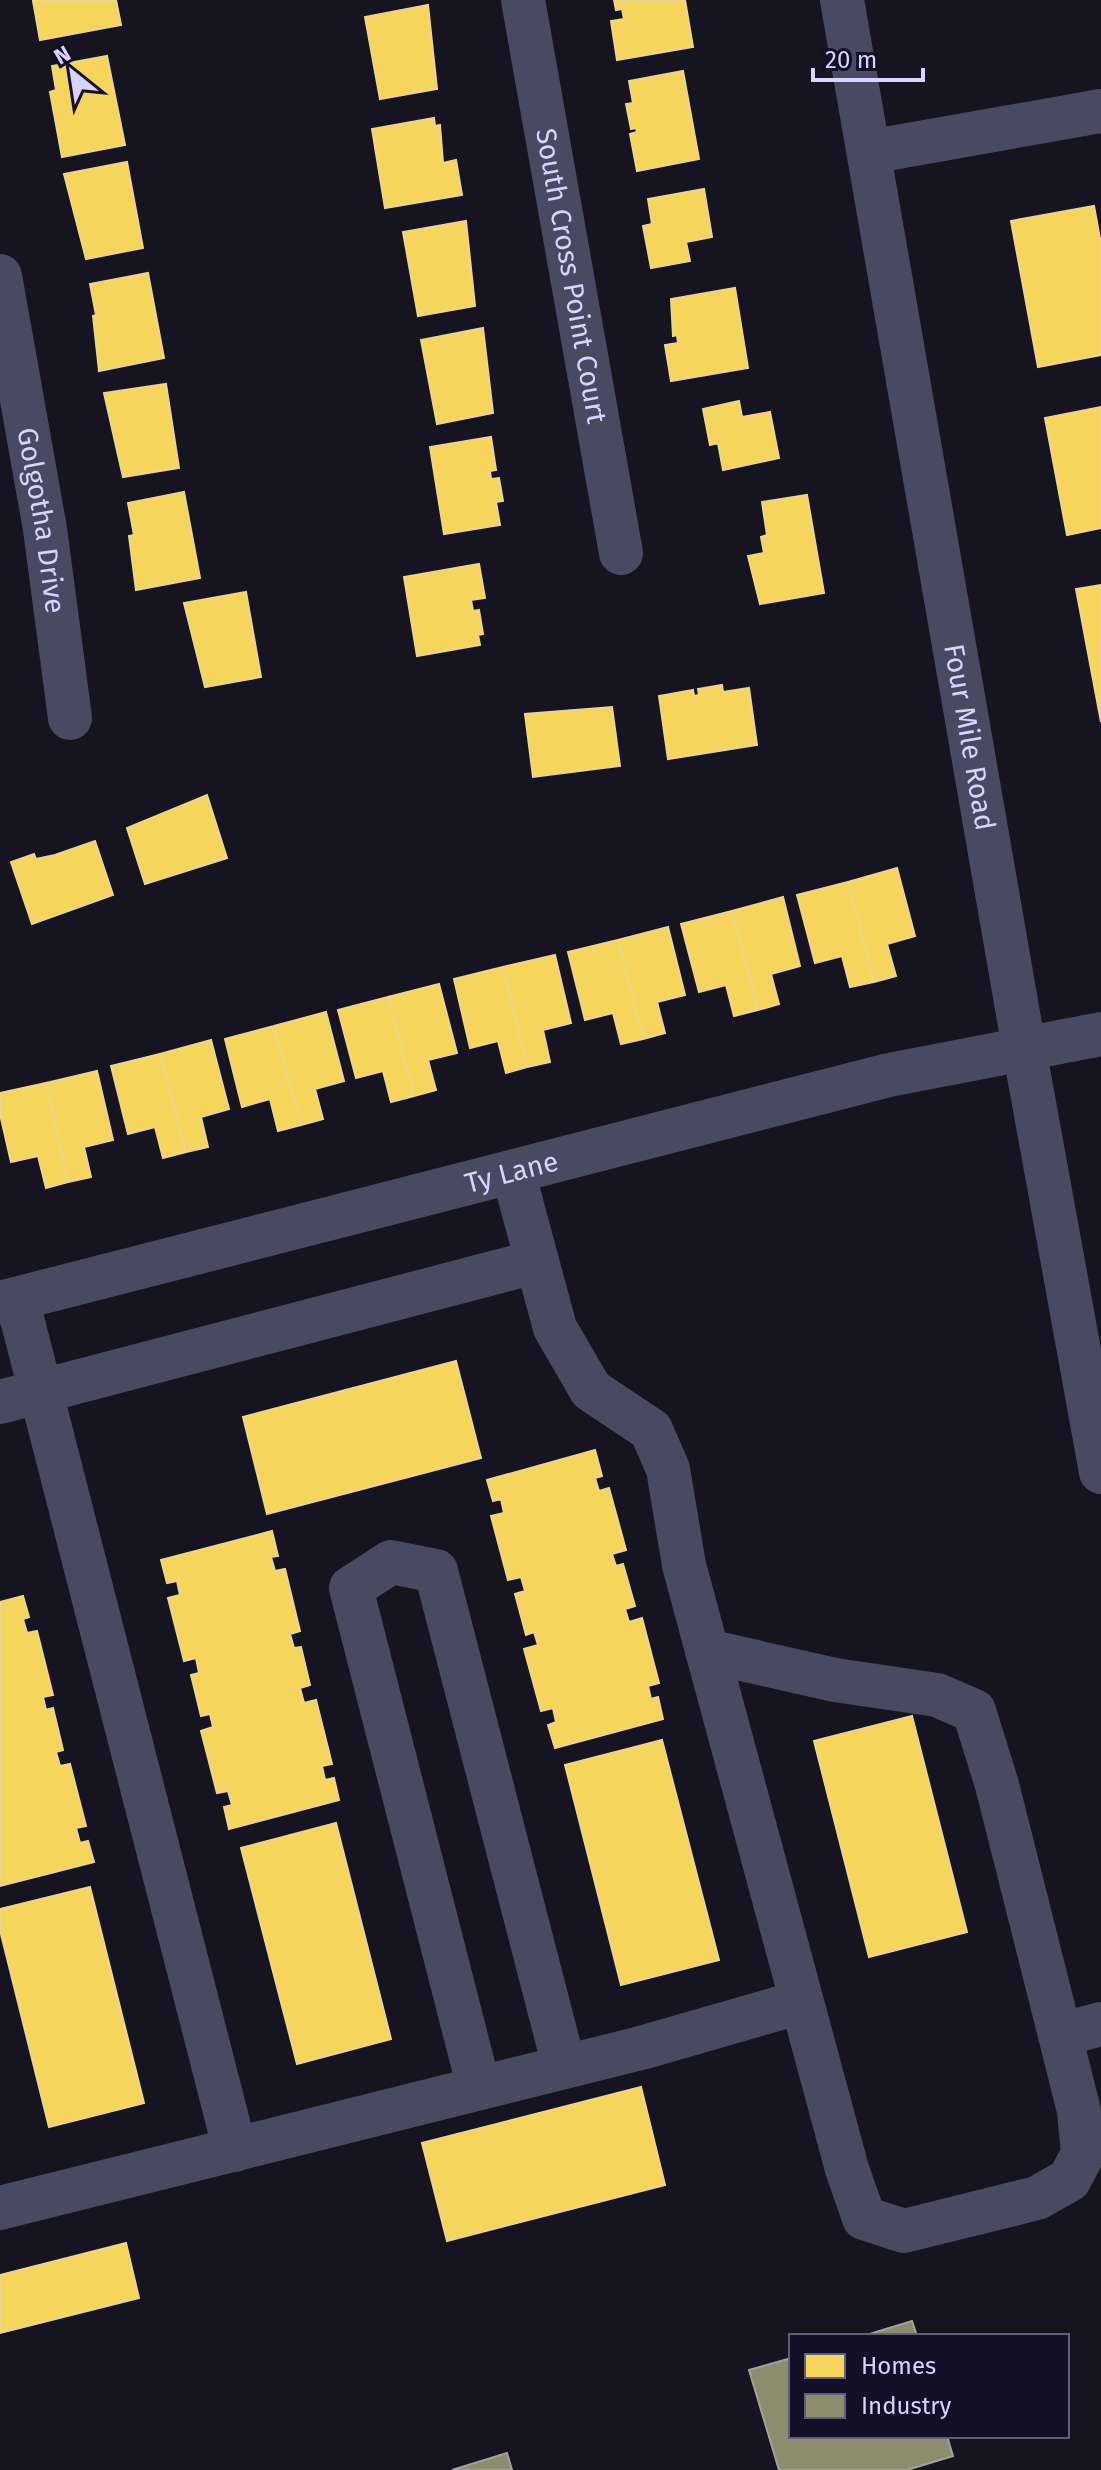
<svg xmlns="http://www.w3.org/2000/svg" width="1101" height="2470" font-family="'Fira Sans',sans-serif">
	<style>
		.homes { fill: #f6d55c; stroke: #edd58d; stroke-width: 2 }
		.industry { fill: #8c8c6e; stroke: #a3a29a; stroke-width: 2 }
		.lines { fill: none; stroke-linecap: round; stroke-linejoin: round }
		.minor { stroke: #4a4962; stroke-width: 44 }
		.labels { text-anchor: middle; stroke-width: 8; stroke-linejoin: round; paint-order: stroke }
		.street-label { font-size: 28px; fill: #d9d4ff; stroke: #130f26 }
	</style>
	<rect width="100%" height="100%" fill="#161421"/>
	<path class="homes" d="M 116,0 L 121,25 L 40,40 L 33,1 Z
		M 614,0 L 685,0 L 693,47 L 617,60 L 611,21 L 624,19 L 622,9 L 616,10 Z
		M 428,5 L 437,89 L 380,99 L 365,17 Z
		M 107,56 L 125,145 L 62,157 L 50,92 L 56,90 L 52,66 Z
		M 683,71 L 699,159 L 637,171 L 630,134 L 637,132 L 636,128 L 631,129 L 626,104 L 633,103 L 629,81 Z
		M 434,118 L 435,126 L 440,125 L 443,163 L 456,160 L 462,195 L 385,208 L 372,129 Z
		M 127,162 L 143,248 L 86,259 L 64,174 Z
		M 704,189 L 712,237 L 686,242 L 690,261 L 651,268 L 643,226 L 652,224 L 648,199 Z
		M 1094,206 L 1101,244 L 1101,355 L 1038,367 L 1011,221 Z
		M 466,221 L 475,306 L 418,316 L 403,232 Z
		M 148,273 L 164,358 L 99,371 L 93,316 L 96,315 L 90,284 Z
		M 735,288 L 748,368 L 671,381 L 665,345 L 678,343 L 677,335 L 673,336 L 671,299 Z
		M 483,328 L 493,413 L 437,424 L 421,340 Z
		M 166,384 L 179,468 L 123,477 L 104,393 Z
		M 739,401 L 742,417 L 770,412 L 779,458 L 723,470 L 718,443 L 710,445 L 703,409 Z
		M 1101,407 L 1101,528 L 1067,535 L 1045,418 Z
		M 491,437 L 496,470 L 490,471 L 491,479 L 499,478 L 503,501 L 496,502 L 500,525 L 444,534 L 430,447 Z
		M 184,492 L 200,578 L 136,590 L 129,536 L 134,535 L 128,503 Z
		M 807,495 L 824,593 L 760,604 L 748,556 L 764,553 L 761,537 L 767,535 L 762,502 Z
		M 479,564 L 485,598 L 471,600 L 473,611 L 479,610 L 483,634 L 478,635 L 480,645 L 417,656 L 404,577 Z
		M 1101,585 L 1101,722 L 1076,589 Z
		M 246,592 L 261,677 L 205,687 L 184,603 Z
		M 722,685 L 723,692 L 749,688 L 757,745 L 668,759 L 659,696 L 693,690 L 694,696 L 699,695 L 698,689 Z
		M 612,707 L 620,766 L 533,777 L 525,714 Z
		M 207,795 L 227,858 L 145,884 L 127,828 Z
		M 95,841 L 113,895 L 32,924 L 11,862 L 34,854 L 36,859 L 55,855 Z
		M 897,868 L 915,936 L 887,944 L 896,976 L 874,982 L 848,882 Z
		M 848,882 L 874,982 L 850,987 L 842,956 L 815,963 L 797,895 Z
		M 783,897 L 800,966 L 771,974 L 779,1004 L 758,1010 L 732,911 Z
		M 732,911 L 758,1010 L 734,1016 L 726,985 L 699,992 L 681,924 Z
		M 668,927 L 685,995 L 657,1002 L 665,1033 L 643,1039 L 618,940 Z
		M 618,940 L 643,1039 L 621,1044 L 613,1013 L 585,1020 L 568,952 Z
		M 555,955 L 571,1023 L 543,1030 L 550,1062 L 527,1067 L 503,967 Z
		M 503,967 L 527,1067 L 506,1073 L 498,1041 L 470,1048 L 454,979 Z
		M 439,984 L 457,1053 L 428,1060 L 436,1090 L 414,1096 L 388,997 Z
		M 388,997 L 414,1096 L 391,1102 L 383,1071 L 356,1078 L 338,1010 Z
		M 326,1012 L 344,1081 L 315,1089 L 323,1119 L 301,1125 L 274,1026 Z
		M 274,1026 L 301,1125 L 278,1131 L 270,1099 L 242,1107 L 225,1039 Z
		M 211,1040 L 229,1109 L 201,1117 L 208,1147 L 186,1152 L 160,1054 Z
		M 160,1054 L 186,1152 L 163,1158 L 155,1127 L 128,1134 L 111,1066 Z
		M 97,1071 L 113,1140 L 84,1147 L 91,1177 L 68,1182 L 46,1083 Z
		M 46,1083 L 68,1182 L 46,1188 L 38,1156 L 11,1162 L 0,1114 L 0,1093 Z
		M 456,1361 L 481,1458 L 267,1514 L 243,1417 Z
		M 595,1450 L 602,1476 L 595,1478 L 599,1491 L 609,1488 L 626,1550 L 612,1554 L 616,1566 L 623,1564 L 635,1606 L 625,1609 L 629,1622 L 642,1618 L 659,1683 L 648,1686 L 651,1699 L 658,1697 L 663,1719 L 555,1748 L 548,1725 L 556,1722 L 553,1708 L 541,1711 L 524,1649 L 538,1645 L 534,1632 L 526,1635 L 515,1594 L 525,1591 L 521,1577 L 508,1580 L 491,1516 L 504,1513 L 501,1499 L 493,1501 L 487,1480 Z
		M 272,1531 L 278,1556 L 271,1557 L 275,1571 L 285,1569 L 300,1631 L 290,1634 L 294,1648 L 301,1647 L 310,1685 L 300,1688 L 304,1703 L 316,1700 L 332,1764 L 322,1766 L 325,1780 L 334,1778 L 339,1800 L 229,1829 L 224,1807 L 232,1805 L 228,1791 L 217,1793 L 201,1731 L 213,1727 L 210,1714 L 201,1716 L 191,1675 L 199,1673 L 196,1658 L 184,1661 L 168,1598 L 180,1595 L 177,1581 L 167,1583 L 161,1560 Z
		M 23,1596 L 29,1617 L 23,1619 L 27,1633 L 37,1631 L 53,1695 L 43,1697 L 46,1710 L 53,1708 L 63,1750 L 56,1752 L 60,1766 L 70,1764 L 86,1826 L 76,1828 L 80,1843 L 88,1841 L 94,1862 L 0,1886 L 0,1602 Z
		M 912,1716 L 967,1932 L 869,1957 L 814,1741 Z
		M 662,1740 L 719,1960 L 621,1985 L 565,1765 Z
		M 336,1823 L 391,2039 L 297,2064 L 241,1848 Z
		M 90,1887 L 144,2103 L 49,2127 L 0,1930 L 0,1909 Z
		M 641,2087 L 665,2185 L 447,2241 L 422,2143 Z
		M 126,2243 L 139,2298 L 0,2333 L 0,2275 Z"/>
	<path class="industry" d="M 912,2321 L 917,2336 L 863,2336 Z
		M 791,2358 L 791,2436 L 947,2436 L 953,2456 L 907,2470 L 779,2470 L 749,2370 Z
		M 507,2453 L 512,2470 L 452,2470 Z"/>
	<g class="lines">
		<g class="minor">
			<path id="s1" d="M 523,0 L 621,553"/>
			<path id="s2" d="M 842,0 L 1024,1048 L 1101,1472"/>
			<path d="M 869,152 L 1101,111"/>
			<path id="s3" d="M 0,276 L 45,529 L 70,718"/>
			<path d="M 513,1172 L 555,1328 L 591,1390 L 651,1430 L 668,1469 L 684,1565 L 847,2169 L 864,2218 L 904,2231 L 1037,2198 L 1069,2180 L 1083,2154 L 1079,2111 L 1060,2035 L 1101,2024"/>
			<path d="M 17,1299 L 235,2150"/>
			<path id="s4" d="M 0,1303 L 889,1075 L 1101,1034"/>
			<path d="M 0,1402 L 535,1262"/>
			<path d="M 707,1651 L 835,1680 L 937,1695 L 974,1711 L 997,1785 L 1060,2035"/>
			<path d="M 479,2088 L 351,1588 L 391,1562 L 436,1571 L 564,2066"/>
			<path d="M 0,2208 L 641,2048 L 801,2002"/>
		</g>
	</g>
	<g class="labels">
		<g class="street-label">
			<text dy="10" stroke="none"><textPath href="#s1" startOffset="280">South Cross Point Court</textPath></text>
			<text dy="10" stroke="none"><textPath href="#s3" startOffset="248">Golgotha Drive</textPath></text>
			<text dy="10" stroke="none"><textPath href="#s2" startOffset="748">Four Mile Road</textPath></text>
			<text dy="10" stroke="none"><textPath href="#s4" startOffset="528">Ty Lane</textPath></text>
		</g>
	</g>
	<rect x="789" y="2334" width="280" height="104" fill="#130f26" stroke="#625e7d" stroke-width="2"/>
	<rect x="805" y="2354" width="40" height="24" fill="#f6d55c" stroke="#625e7d" stroke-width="2"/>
	<text x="861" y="2374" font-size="24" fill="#d9d4ff">Homes</text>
	<rect x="805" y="2394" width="40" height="24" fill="#8c8c6e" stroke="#625e7d" stroke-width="2"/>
	<text x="861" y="2414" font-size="24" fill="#d9d4ff">Industry</text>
	<g transform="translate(72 72) rotate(330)" stroke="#130f26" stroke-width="6" paint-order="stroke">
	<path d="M0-6L14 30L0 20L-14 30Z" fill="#d9d4ff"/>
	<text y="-12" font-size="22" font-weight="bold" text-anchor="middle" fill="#d9d4ff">N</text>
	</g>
	<path d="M813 68v12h110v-12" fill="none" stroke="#d9d4ff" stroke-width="4"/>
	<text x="825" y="68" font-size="24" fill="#d9d4ff" stroke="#130f26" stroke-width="6" paint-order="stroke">20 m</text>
</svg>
